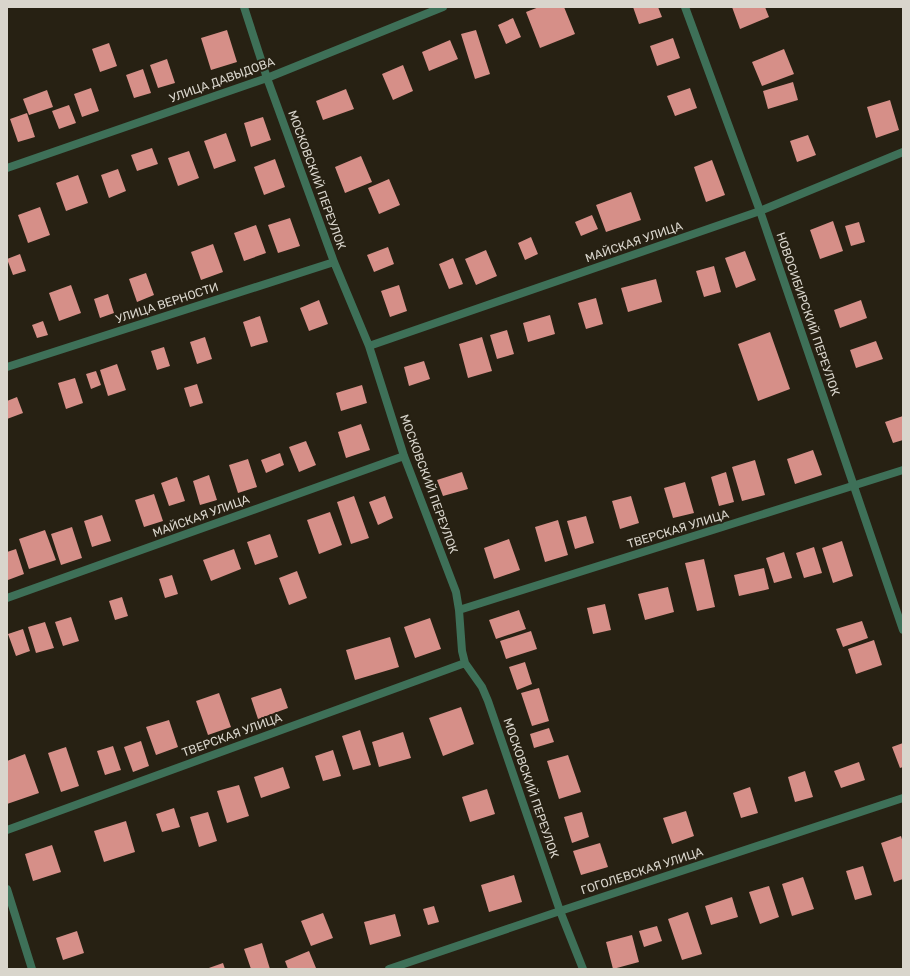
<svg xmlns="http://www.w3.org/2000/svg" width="910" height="976" font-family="Rubik,sans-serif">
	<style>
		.building { fill: #d68f88 }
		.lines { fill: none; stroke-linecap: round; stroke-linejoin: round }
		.minor { stroke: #3e7058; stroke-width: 8 }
		.tertiary { stroke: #3e7058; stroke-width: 8 }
		.labels { text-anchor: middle; stroke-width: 4; stroke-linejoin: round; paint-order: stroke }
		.street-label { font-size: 12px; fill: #d9d5cc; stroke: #272113 }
	</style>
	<rect width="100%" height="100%" fill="#272113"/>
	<path class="building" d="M 539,7 L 564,7 L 575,34 L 540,48 L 526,12 Z
		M 633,7 L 658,7 L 662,17 L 639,24 Z
		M 732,7 L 765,7 L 769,17 L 740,29 Z
		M 513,18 L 521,37 L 506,44 L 498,25 Z
		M 227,30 L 237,62 L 211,70 L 201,38 Z
		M 476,30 L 490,74 L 475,79 L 461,34 Z
		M 673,38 L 680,58 L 657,66 L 650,46 Z
		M 450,40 L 458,59 L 429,71 L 422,52 Z
		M 109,43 L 117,66 L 100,72 L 92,49 Z
		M 784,49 L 794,74 L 762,86 L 752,62 Z
		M 167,59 L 175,83 L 158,88 L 150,65 Z
		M 403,65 L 413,91 L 393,100 L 382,74 Z
		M 143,69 L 151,93 L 134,98 L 126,75 Z
		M 793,82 L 798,100 L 768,109 L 763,91 Z
		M 91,88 L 99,111 L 82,117 L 74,94 Z
		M 690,88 L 697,108 L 675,116 L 667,96 Z
		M 346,89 L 354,109 L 323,120 L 316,101 Z
		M 47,90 L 53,107 L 29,115 L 23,99 Z
		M 890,100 L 899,130 L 876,138 L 867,107 Z
		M 69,105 L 76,123 L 59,129 L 52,111 Z
		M 27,113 L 35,137 L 18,142 L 10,119 Z
		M 263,117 L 271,140 L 251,147 L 244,123 Z
		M 226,133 L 236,161 L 214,169 L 204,141 Z
		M 808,135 L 816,155 L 797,162 L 790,141 Z
		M 152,148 L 158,164 L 137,171 L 131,155 Z
		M 189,151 L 199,178 L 178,186 L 168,158 Z
		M 361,156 L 372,182 L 345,193 L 335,167 Z
		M 275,159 L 285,187 L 264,195 L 254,167 Z
		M 712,160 L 725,195 L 706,202 L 694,167 Z
		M 118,169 L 126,191 L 109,198 L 101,175 Z
		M 78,175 L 88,203 L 66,211 L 56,183 Z
		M 389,179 L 400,205 L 379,214 L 368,188 Z
		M 631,192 L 641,220 L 606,232 L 596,205 Z
		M 40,207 L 50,235 L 28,243 L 18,215 Z
		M 592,215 L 598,229 L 581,236 L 575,222 Z
		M 290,218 L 300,246 L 278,253 L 268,225 Z
		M 833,221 L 843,251 L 820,259 L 810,230 Z
		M 859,222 L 865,242 L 851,246 L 845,226 Z
		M 256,225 L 266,253 L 244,261 L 234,233 Z
		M 531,237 L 538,254 L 525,260 L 518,243 Z
		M 213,244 L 223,272 L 201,280 L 191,252 Z
		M 388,247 L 394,264 L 374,272 L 367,255 Z
		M 486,250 L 497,276 L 476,285 L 465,259 Z
		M 745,251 L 756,280 L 736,288 L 725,258 Z
		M 20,254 L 26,271 L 13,275 L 7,259 Z
		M 453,258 L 463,284 L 449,289 L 439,264 Z
		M 714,266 L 721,292 L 704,297 L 696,271 Z
		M 146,273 L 154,295 L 137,302 L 129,279 Z
		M 656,279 L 662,302 L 628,312 L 621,288 Z
		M 71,285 L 81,313 L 59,321 L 49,293 Z
		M 399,285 L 407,311 L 390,317 L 381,291 Z
		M 108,294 L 114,313 L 100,318 L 94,299 Z
		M 596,298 L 603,324 L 586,329 L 578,303 Z
		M 319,300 L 328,324 L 309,331 L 300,308 Z
		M 861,300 L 867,318 L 840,328 L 834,310 Z
		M 550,315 L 555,334 L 528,342 L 523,323 Z
		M 260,316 L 268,342 L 251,347 L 243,322 Z
		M 43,321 L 48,335 L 37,338 L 32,325 Z
		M 507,330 L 514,354 L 497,359 L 490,335 Z
		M 770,332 L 790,389 L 758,401 L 738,344 Z
		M 205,337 L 212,359 L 197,364 L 190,342 Z
		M 482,337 L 492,371 L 468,378 L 459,344 Z
		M 876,341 L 883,359 L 856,368 L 850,350 Z
		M 164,347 L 170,366 L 157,370 L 151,351 Z
		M 424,361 L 430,379 L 409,386 L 404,367 Z
		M 117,364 L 126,390 L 108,396 L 100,370 Z
		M 96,371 L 101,385 L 91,389 L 86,374 Z
		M 75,378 L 83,403 L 66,409 L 58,383 Z
		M 197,384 L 203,403 L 190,407 L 184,388 Z
		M 362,385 L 367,403 L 341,411 L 336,393 Z
		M 17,397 L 23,413 L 7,419 L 7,401 Z
		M 903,416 L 903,440 L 893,443 L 885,422 Z
		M 361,424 L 370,450 L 346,458 L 338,432 Z
		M 306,441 L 316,465 L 299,472 L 289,447 Z
		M 813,450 L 822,475 L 795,484 L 787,459 Z
		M 280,453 L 284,465 L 266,473 L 261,460 Z
		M 248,459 L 257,487 L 238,493 L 229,465 Z
		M 755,460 L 765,495 L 742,501 L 732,467 Z
		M 462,472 L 468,489 L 443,496 L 437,480 Z
		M 726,472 L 734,502 L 719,506 L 711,477 Z
		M 209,475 L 217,500 L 200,505 L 193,481 Z
		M 177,477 L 185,501 L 169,506 L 161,483 Z
		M 685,482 L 694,513 L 673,518 L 664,488 Z
		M 154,494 L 163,521 L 144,527 L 135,500 Z
		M 354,496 L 369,538 L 351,544 L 337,502 Z
		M 385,496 L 393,518 L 378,525 L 369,502 Z
		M 631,496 L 639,523 L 620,529 L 612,501 Z
		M 330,512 L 342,545 L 319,554 L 307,520 Z
		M 102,515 L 111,541 L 92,547 L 84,521 Z
		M 586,516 L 594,543 L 575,549 L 567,521 Z
		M 558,520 L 568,555 L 545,562 L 535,527 Z
		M 72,527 L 82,558 L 61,565 L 51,534 Z
		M 45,530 L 56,560 L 29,569 L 19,539 Z
		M 270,534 L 278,557 L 255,565 L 247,542 Z
		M 509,539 L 520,570 L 494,579 L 484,548 Z
		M 842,541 L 853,576 L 833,583 L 822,548 Z
		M 814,547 L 822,573 L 804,578 L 796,553 Z
		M 16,549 L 24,574 L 8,580 L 7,552 Z
		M 234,549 L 241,569 L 211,581 L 203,560 Z
		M 784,552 L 792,578 L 774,583 L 766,558 Z
		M 704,559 L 715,607 L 697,611 L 685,563 Z
		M 764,568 L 769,589 L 739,596 L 734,575 Z
		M 297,571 L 307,598 L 289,605 L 279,578 Z
		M 172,575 L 178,594 L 165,598 L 159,579 Z
		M 668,587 L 674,612 L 645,620 L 638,594 Z
		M 122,597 L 128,616 L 115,620 L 109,601 Z
		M 605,604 L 611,630 L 593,634 L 587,608 Z
		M 519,610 L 526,629 L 496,639 L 489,620 Z
		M 71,617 L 79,641 L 63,646 L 55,622 Z
		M 430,618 L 441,649 L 415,658 L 404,627 Z
		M 862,621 L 868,638 L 843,647 L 836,629 Z
		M 45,622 L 54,648 L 36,653 L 28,627 Z
		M 23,629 L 30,651 L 16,656 L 8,634 Z
		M 531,631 L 537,649 L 506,659 L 500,641 Z
		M 390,637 L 399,667 L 355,680 L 346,650 Z
		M 874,640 L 882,665 L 856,674 L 848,649 Z
		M 525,662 L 532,684 L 517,690 L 509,667 Z
		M 281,688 L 288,708 L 258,719 L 251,698 Z
		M 539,688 L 549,721 L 532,726 L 521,693 Z
		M 219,693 L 231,727 L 208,735 L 196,701 Z
		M 461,707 L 474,744 L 443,756 L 429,718 Z
		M 169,720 L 178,747 L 156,755 L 146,727 Z
		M 549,728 L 554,742 L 534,748 L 530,734 Z
		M 360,730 L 371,765 L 353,770 L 342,736 Z
		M 403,732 L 411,758 L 379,767 L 372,742 Z
		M 141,741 L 149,766 L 133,772 L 124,747 Z
		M 903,743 L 903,767 L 900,768 L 892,747 Z
		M 113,746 L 121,770 L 105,775 L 97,751 Z
		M 66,747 L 79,786 L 61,792 L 48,753 Z
		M 333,750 L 341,776 L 323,781 L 315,756 Z
		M 25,754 L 39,793 L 7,804 L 7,761 Z
		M 568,755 L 581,792 L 559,799 L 547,761 Z
		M 859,762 L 865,780 L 841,788 L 834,771 Z
		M 283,767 L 290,788 L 261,798 L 254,777 Z
		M 805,771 L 813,797 L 795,802 L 788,777 Z
		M 239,785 L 249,816 L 227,823 L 217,791 Z
		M 750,787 L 758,813 L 741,818 L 733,793 Z
		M 487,789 L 495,814 L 470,822 L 462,797 Z
		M 174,808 L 180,827 L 162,832 L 156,814 Z
		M 686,811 L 694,836 L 672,844 L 663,818 Z
		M 208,812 L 217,841 L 199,847 L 190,817 Z
		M 582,812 L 589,837 L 572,843 L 564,817 Z
		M 126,821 L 135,852 L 104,862 L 94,831 Z
		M 901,836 L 903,843 L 903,879 L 894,882 L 881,843 Z
		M 600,843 L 608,867 L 581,875 L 573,851 Z
		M 52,845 L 61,872 L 33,881 L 25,854 Z
		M 863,866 L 872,895 L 855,900 L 846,871 Z
		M 514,875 L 522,902 L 489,912 L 481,885 Z
		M 803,877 L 814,909 L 792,916 L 782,884 Z
		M 769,886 L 779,917 L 760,924 L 749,892 Z
		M 732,897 L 738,917 L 711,925 L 705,906 Z
		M 434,906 L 439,922 L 428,925 L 423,909 Z
		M 688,912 L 702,954 L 682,960 L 668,919 Z
		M 323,913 L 333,938 L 311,946 L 301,921 Z
		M 395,914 L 401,936 L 370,945 L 364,922 Z
		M 657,926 L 662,941 L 644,947 L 639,931 Z
		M 77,931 L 84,953 L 63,960 L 56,938 Z
		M 632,935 L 639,962 L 613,969 L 606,942 Z
		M 262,943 L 270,969 L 251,969 L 244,949 Z
		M 309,951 L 316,968 L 288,969 L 285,961 Z
		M 223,963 L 225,969 L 206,969 Z"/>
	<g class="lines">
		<path class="minor" d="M 244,7 L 267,78 L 334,262 L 369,346 L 404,456 L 456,592 L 459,610 L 462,651 L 465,663 L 482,687 L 488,701 L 560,911 L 583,969
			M 7,168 L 267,78 L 443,7
			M 369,346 L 760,211 L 903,152
			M 7,367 L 334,262
			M 7,598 L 404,456
			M 459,610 L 903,470
			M 7,830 L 465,663
			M 7,889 L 32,969
			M 389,969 L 560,911 L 903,798"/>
		<path class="tertiary" d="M 685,7 L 760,211 L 903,630"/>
	</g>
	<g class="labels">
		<g class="street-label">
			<text transform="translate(222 80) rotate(-20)" y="4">УЛИЦА ДАВЫДОВА</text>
			<text transform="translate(317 180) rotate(70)" y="4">МОСКОВСКИЙ ПЕРЕУЛОК</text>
			<text transform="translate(634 242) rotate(-19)" y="4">МАЙСКАЯ УЛИЦА</text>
			<text transform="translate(167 303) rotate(-18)" y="4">УЛИЦА ВЕРНОСТИ</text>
			<text transform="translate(808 314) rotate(71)" y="4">НОВОСИБИРСКИЙ ПЕРЕУЛОК</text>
			<text transform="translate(429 484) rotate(70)" y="4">МОСКОВСКИЙ ПЕРЕУЛОК</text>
			<text transform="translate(201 516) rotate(-20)" y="4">МАЙСКАЯ УЛИЦА</text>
			<text transform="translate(678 529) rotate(-17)" y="4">ТВЕРСКАЯ УЛИЦА</text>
			<text transform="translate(232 735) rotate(-20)" y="4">ТВЕРСКАЯ УЛИЦА</text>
			<text transform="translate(531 788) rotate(71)" y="4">МОСКОВСКИЙ ПЕРЕУЛОК</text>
			<text transform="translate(642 871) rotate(-18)" y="4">ГОГОЛЕВСКАЯ УЛИЦА</text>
		</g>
	</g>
	<rect width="910" height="976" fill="none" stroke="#d9d5cc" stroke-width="16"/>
</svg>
